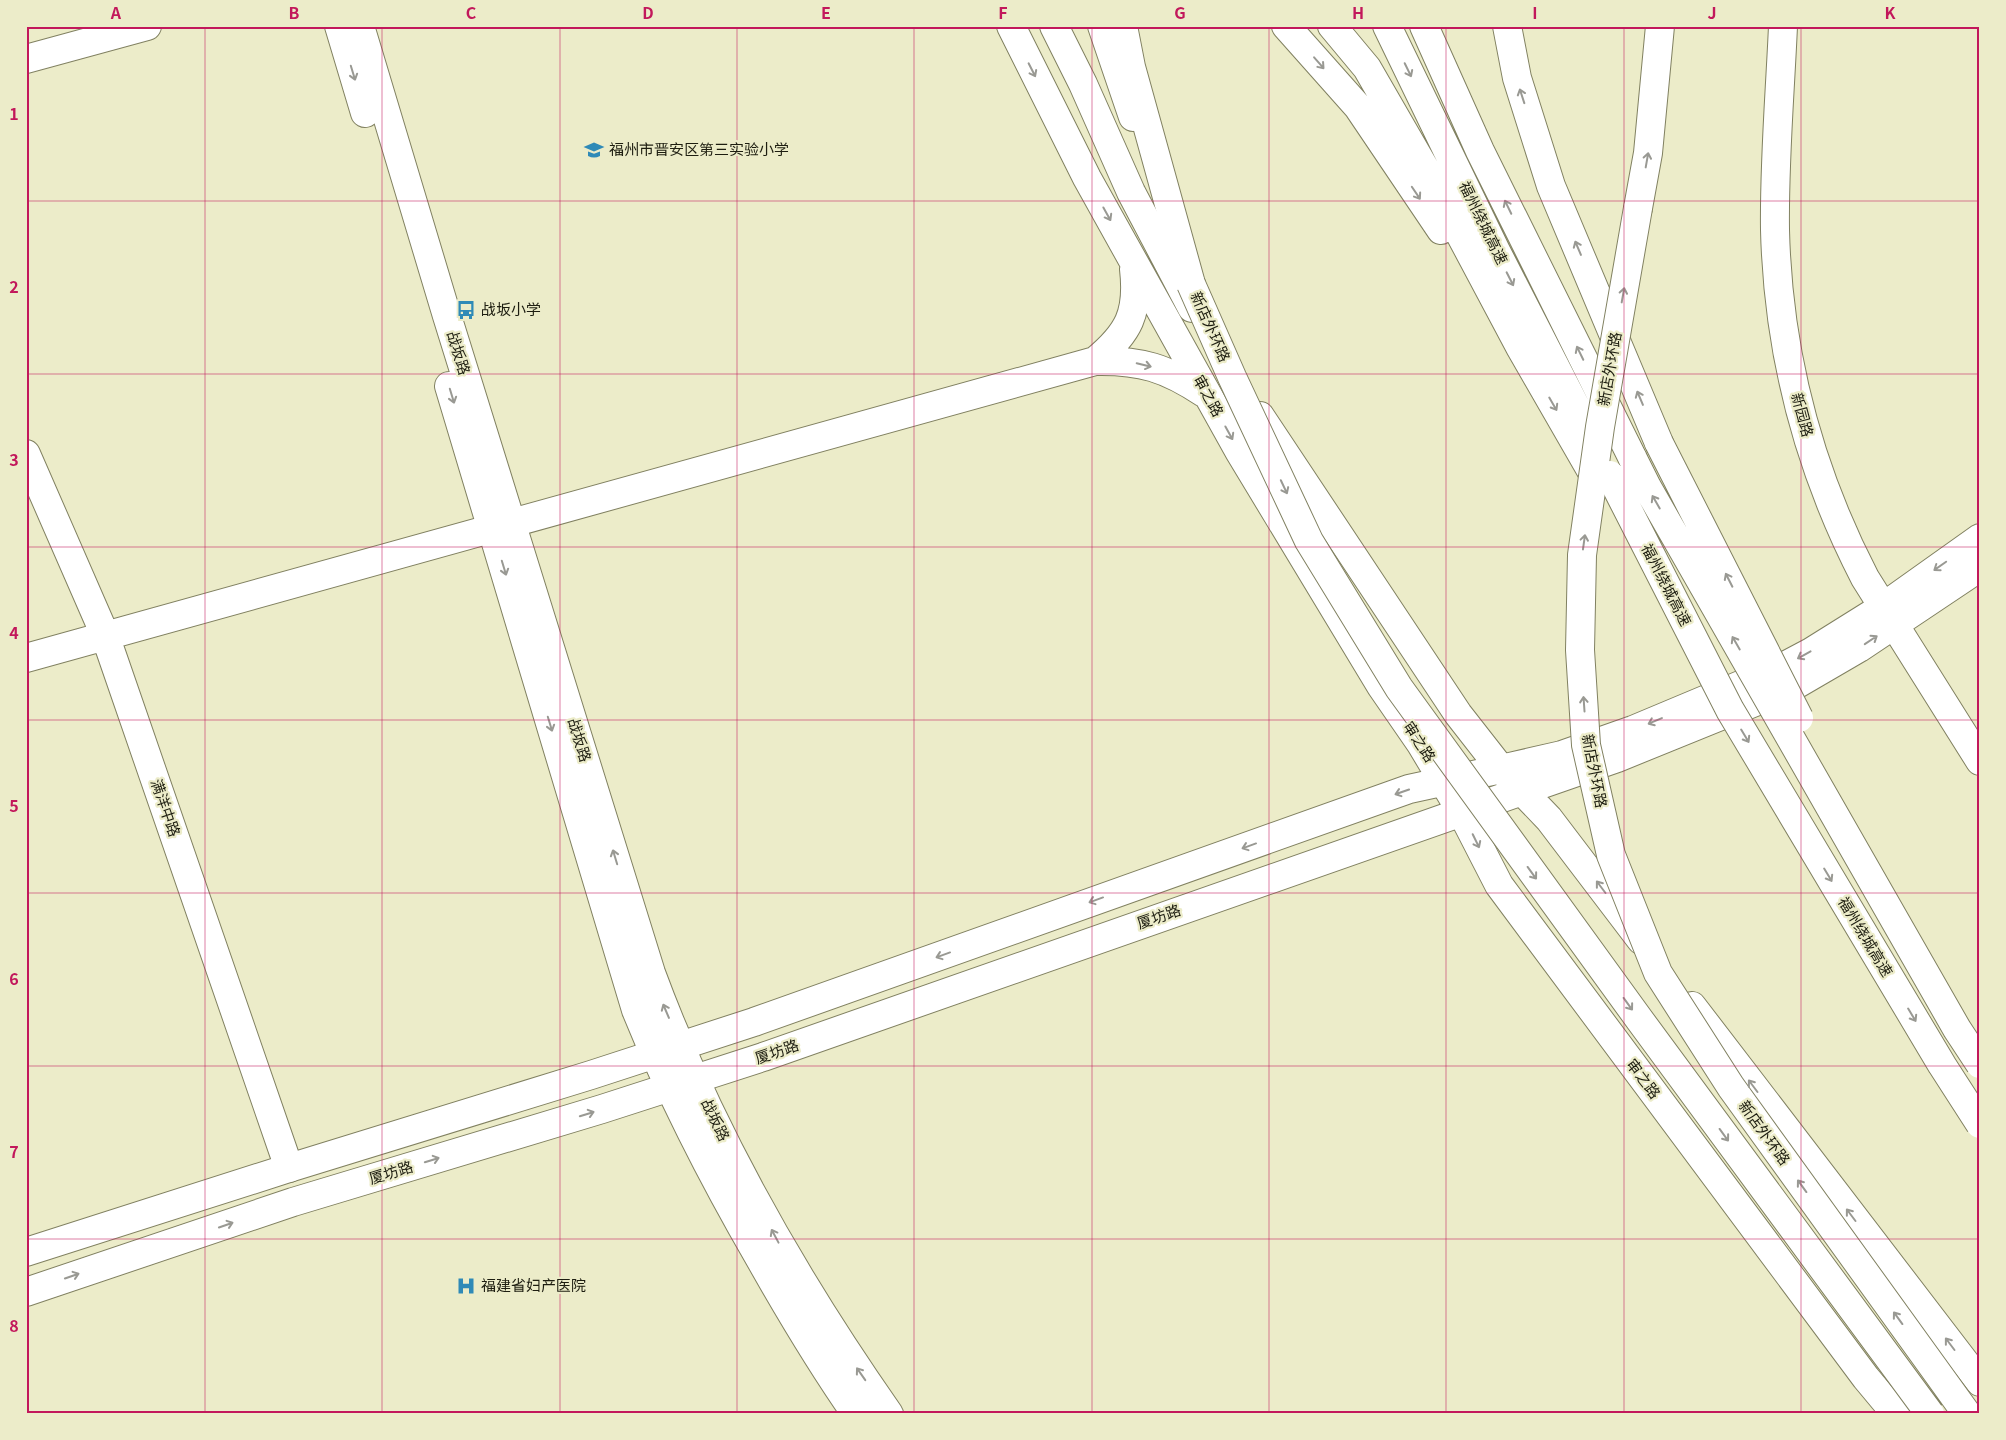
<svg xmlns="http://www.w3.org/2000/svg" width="2006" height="1440" font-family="Georgia,'Noto Sans SC',serif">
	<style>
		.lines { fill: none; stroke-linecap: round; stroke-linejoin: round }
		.secondary-casing { stroke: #818161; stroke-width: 30 }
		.primary-casing { stroke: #818161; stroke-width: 30 }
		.highway-casing { stroke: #818161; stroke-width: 30 }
		.secondary { stroke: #fff; stroke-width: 28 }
		.primary { stroke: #fff; stroke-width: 28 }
		.highway { stroke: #fff; stroke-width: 28 }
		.primary-bridge-casing { stroke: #818161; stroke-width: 30; stroke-linecap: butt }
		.highway-bridge-casing { stroke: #818161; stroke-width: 30; stroke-linecap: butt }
		.primary-bridge { stroke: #fff; stroke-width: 28 }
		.highway-bridge { stroke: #fff; stroke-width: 28 }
		.oneway { stroke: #999993 }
		.grid { fill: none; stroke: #c2185b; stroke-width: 1; stroke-opacity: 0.55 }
		.labels { text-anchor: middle; stroke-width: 4.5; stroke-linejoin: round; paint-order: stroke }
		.poi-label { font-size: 15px; fill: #1d1d10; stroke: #ececc9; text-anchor: start }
		.street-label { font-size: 15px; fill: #1d1d10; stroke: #ececc9 }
		.neatline { fill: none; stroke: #c2185b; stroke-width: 2 }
		.grid-label { font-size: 16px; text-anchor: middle; font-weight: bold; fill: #c2185b }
	</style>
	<rect width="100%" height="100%" fill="#ececc9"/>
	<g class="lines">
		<g class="secondary-casing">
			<path id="secondary" d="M 339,26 L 365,113
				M 360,26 L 447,316 L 651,973 C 709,1130 793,1277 889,1414
				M 1011,26 L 1087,178 L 1239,451 L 1381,686 L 1421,744 L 1461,811 L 1499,885 L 1866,1378 L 1896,1414
				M 1054,26 L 1083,84 L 1131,192 L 1192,308
				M 1783,26 C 1780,94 1774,162 1775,230 C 1778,352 1809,470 1865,578 L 1980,761
				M 26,59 L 147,26
				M 1095,361 C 1129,333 1139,313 1134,269
				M 449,386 L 636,1010 C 671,1096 713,1178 760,1259 C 790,1312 821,1364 856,1414
				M 1260,416 L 1458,714 L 1501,769 L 1549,819 L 1641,940
				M 26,454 L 105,635 L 289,1168
				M 26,658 L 1095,361 C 1141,360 1166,368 1204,393
				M 1501,769 L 1562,755 L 1633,730 L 1781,668 L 1811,652 L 1883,607 L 1980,538
				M 1522,791 L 1617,758 L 1792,687 L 1859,648 L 1980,567
				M 1692,1006 L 1980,1382"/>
		</g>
		<g class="primary-casing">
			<path id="primary" d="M 1102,26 L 1133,117
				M 1638,208 L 1648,153 L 1660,26
				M 26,1252 L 289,1168 L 591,1075 L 754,1022 L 1409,789 L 1501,769
				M 26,1292 L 293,1202 L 602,1109 L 763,1057 L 1522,791"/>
		</g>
		<g class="highway-casing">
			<path id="highway" d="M 1123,26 L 1131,67 L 1191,284
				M 1286,26 L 1358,107 L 1441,230
				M 1332,26 L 1367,68 L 1427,172 L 1520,347 L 1596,479
				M 1387,26 L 1496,251 L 1583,421
				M 1424,26 L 1480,151 L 1633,459
				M 1507,26 L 1517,78 L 1551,186 L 1659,443"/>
		</g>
		<use href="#secondary" class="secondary"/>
		<use href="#primary" class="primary"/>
		<use href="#highway" class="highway"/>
		<g class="primary-bridge-casing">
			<path id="primary-bridge" d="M 1638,208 L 1600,427 L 1582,555 L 1580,650 L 1586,745 L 1611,855 L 1658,973 L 1731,1087 L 1967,1414
				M 1191,284 L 1232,377 L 1309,541 L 1399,688 L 1639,1019 L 1930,1414"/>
		</g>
		<g class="highway-bridge-casing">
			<path id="highway-bridge" d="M 1659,443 L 1799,718
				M 1633,459 L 1647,487 L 1957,1029 L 1980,1064
				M 1610,475 L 1730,710 L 1942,1065 L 1980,1124"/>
		</g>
		<use href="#primary-bridge" class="primary-bridge"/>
		<use href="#highway-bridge" class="highway-bridge"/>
	</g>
	<defs><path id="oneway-shaft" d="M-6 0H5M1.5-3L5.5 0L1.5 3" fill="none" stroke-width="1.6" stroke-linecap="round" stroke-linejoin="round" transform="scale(1.25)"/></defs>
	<g class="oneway">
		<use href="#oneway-shaft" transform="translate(1319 63) rotate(49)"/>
		<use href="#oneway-shaft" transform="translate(1032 70) rotate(63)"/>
		<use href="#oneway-shaft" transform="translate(1408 70) rotate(64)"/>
		<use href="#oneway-shaft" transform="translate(353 73) rotate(73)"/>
		<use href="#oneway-shaft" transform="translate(1522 96) rotate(-108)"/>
		<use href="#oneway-shaft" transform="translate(1647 160) rotate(-80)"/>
		<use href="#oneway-shaft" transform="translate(1416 193) rotate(56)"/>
		<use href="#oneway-shaft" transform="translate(1508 207) rotate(-116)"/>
		<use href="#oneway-shaft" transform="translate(1107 214) rotate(61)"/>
		<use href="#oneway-shaft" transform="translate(1578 248) rotate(-113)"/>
		<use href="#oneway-shaft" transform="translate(1510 279) rotate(63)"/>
		<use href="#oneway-shaft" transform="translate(1623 295) rotate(-80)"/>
		<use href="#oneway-shaft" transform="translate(1580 353) rotate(-116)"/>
		<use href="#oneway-shaft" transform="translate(1144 365) rotate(13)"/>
		<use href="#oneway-shaft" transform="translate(452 396) rotate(73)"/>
		<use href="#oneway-shaft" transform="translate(1640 398) rotate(-113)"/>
		<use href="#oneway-shaft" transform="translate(1553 404) rotate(60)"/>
		<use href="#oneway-shaft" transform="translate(1229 433) rotate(61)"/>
		<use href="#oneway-shaft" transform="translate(1284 487) rotate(65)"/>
		<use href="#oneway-shaft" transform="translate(1656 502) rotate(-120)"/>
		<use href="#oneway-shaft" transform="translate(1584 542) rotate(-82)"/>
		<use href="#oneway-shaft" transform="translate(1940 566) rotate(145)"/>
		<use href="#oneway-shaft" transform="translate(504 568) rotate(73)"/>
		<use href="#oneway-shaft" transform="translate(1729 580) rotate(-117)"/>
		<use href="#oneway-shaft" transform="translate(1871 640) rotate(-34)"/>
		<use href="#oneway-shaft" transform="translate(1736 643) rotate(-120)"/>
		<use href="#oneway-shaft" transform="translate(1804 655) rotate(151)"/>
		<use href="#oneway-shaft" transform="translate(1584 704) rotate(-94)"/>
		<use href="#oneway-shaft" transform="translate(1655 721) rotate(157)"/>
		<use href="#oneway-shaft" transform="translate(550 724) rotate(73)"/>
		<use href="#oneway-shaft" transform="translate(1745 736) rotate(59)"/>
		<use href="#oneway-shaft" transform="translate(1402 792) rotate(161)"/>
		<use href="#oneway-shaft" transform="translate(1476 841) rotate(64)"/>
		<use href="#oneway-shaft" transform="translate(1249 846) rotate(160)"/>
		<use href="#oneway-shaft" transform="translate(615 857) rotate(-107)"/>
		<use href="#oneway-shaft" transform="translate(1532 873) rotate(54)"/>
		<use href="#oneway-shaft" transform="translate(1828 875) rotate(59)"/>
		<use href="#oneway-shaft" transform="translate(1601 887) rotate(-127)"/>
		<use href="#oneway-shaft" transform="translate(1096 900) rotate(160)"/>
		<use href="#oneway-shaft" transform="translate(943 955) rotate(160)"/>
		<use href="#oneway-shaft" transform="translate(1628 1004) rotate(54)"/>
		<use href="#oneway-shaft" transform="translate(666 1011) rotate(-113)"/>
		<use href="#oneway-shaft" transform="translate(1912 1015) rotate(59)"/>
		<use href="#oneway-shaft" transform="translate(1753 1086) rotate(-127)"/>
		<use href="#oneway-shaft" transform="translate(587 1114) rotate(-17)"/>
		<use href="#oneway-shaft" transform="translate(1724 1135) rotate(54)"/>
		<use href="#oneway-shaft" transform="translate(432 1160) rotate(-17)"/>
		<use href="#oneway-shaft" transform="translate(1802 1186) rotate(-126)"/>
		<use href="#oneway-shaft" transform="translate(1851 1215) rotate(-127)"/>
		<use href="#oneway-shaft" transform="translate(226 1225) rotate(-19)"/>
		<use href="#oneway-shaft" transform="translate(775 1236) rotate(-118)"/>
		<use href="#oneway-shaft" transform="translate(72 1276) rotate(-19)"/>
		<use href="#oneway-shaft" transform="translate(1898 1318) rotate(-126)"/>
		<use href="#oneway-shaft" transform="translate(1950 1344) rotate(-127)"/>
		<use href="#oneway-shaft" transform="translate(861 1374) rotate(-125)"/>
	</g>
	<path class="grid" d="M 205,26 L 205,1414M 382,26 L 382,1414M 560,26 L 560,1414M 737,26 L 737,1414M 914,26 L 914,1414M 1092,26 L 1092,1414M 1269,26 L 1269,1414M 1446,26 L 1446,1414M 1624,26 L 1624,1414M 1801,26 L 1801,1414M 26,201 L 1980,201M 26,374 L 1980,374M 26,547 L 1980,547M 26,720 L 1980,720M 26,893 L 1980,893M 26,1066 L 1980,1066M 26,1239 L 1980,1239"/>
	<defs>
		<g id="school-bare" transform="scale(1.5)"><path d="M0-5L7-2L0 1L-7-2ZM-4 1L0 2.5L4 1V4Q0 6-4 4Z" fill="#2f8ab7" stroke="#ececc9" stroke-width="2.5" paint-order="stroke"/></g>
		<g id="bus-bare" transform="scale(1.5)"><path d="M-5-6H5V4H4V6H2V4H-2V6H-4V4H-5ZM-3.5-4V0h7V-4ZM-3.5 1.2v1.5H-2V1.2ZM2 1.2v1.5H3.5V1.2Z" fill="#2f8ab7" stroke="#ececc9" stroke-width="2.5" paint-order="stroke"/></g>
		<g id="hospital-bare" transform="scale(1.5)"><path d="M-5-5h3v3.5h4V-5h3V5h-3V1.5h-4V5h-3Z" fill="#2f8ab7" stroke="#ececc9" stroke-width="2.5" paint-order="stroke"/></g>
	</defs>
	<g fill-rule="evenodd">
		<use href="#school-bare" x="594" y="150"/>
		<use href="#bus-bare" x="466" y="310"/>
		<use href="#hospital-bare" x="466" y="1286"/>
	</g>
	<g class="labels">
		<g class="poi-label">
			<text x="609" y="155">福州市晋安区第三实验小学</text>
			<text x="481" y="315">战坂小学</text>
			<text x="481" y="1291">福建省妇产医院</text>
		</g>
		<g class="street-label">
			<text transform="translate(1483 223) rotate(64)" y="5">福州绕城高速</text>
			<text transform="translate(1210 327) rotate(66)" y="5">新店外环路</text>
			<text transform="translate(458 353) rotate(73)" y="5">战坂路</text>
			<text transform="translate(1610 369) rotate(-80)" y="5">新店外环路</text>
			<text transform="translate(1208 396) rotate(61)" y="5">审之路</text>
			<text transform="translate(1802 415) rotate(75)" y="5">新园路</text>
			<text transform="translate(1666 585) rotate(63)" y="5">福州绕城高速</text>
			<text transform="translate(579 740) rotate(73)" y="5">战坂路</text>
			<text transform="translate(1419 742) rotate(57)" y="5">审之路</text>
			<text transform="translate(1594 771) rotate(79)" y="5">新店外环路</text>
			<text transform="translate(165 808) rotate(71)" y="5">满洋中路</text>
			<text transform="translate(1159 917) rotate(-19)" y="5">厦坊路</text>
			<text transform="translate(1865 937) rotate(59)" y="5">福州绕城高速</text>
			<text transform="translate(777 1052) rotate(-19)" y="5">厦坊路</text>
			<text transform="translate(1643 1079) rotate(53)" y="5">审之路</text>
			<text transform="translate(715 1120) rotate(64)" y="5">战坂路</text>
			<text transform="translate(1764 1133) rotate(54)" y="5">新店外环路</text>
			<text transform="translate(391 1173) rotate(-17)" y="5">厦坊路</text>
		</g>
	</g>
	<rect width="2006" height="1440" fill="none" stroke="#ececc9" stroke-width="55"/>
	<rect x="28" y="28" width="1950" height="1384" class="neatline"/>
	<g class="grid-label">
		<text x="116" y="19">A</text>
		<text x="294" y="19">B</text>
		<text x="471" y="19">C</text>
		<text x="648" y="19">D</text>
		<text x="826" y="19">E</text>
		<text x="1003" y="19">F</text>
		<text x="1180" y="19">G</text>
		<text x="1358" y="19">H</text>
		<text x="1535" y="19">I</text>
		<text x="1712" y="19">J</text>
		<text x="1890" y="19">K</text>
		<text x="14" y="120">1</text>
		<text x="14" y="293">2</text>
		<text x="14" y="466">3</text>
		<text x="14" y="639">4</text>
		<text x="14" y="812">5</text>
		<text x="14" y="985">6</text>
		<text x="14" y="1158">7</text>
		<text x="14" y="1332">8</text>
	</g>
</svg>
